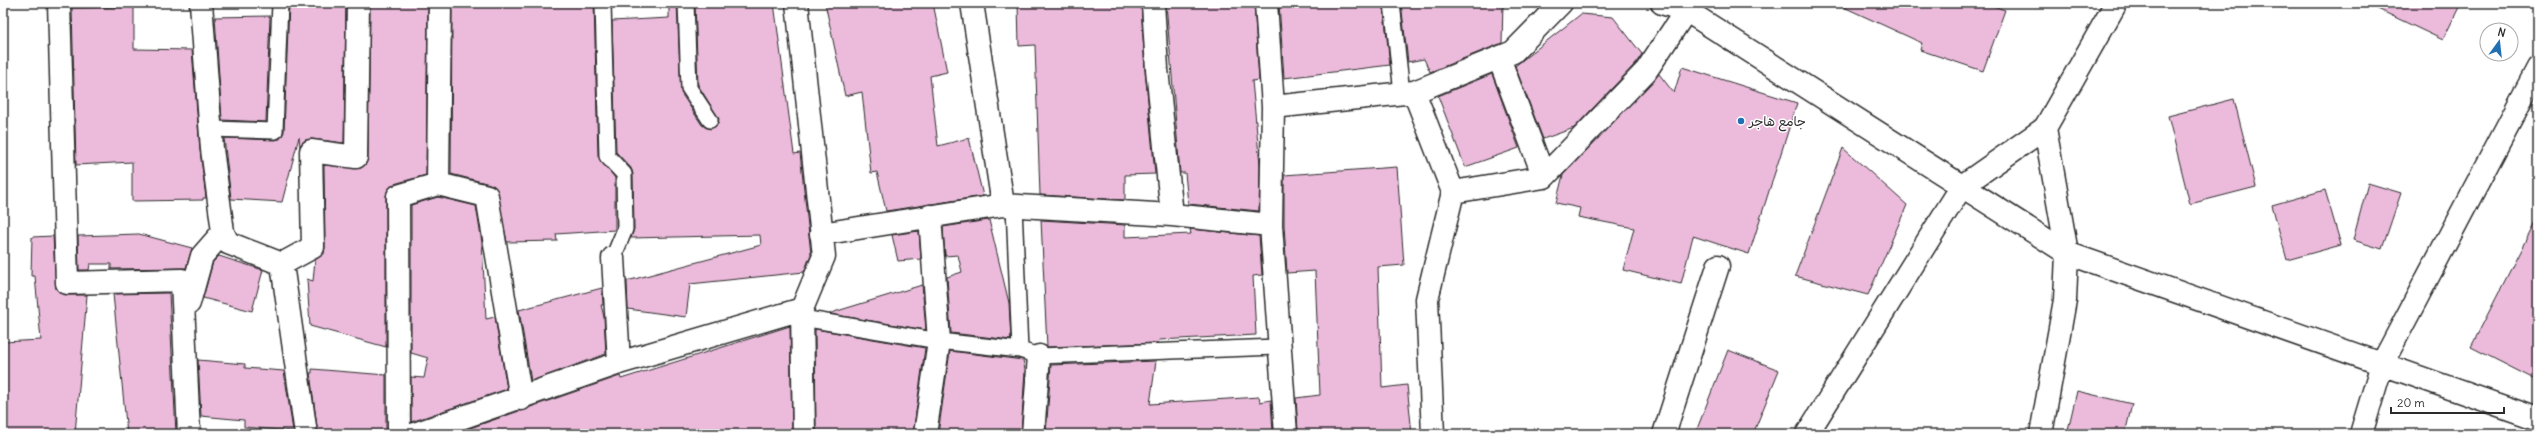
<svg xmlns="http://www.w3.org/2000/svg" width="2541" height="437" font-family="Delius,'Playpen Sans Arabic',sans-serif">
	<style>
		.building { fill: #ecbbdc; stroke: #2b2b2b }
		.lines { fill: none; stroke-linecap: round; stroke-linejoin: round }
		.lane-casing { stroke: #2b2b2b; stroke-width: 18 }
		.street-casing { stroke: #2b2b2b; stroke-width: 25 }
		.secondary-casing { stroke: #2b2b2b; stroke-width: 25 }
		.lane { stroke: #fff; stroke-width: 15 }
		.street { stroke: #fff; stroke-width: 22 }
		.secondary { stroke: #fff; stroke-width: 22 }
		.poi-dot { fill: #1f6fb2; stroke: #fff; stroke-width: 1.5 }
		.labels { text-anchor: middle; stroke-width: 3; stroke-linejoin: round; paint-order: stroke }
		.poi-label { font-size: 13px; fill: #2b2b2b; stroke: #fff; text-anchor: start }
	</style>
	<rect width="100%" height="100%" fill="#fff"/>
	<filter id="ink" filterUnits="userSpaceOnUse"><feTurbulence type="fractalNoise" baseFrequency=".025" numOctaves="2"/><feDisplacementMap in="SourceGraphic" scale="8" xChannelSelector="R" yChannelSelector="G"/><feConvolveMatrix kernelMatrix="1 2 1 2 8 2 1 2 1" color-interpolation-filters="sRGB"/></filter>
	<g filter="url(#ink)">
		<path class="building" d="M 289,3 L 346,3 L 344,143 L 312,139 L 305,140 L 300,147 L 299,137 L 282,202 L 231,199 L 224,138 L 275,140 L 280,139 L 284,132 Z
			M 370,3 L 428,3 L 426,175 L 394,184 L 388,189 L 386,196 L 386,347 L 310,326 L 307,279 L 313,281 L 315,260 L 324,254 L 325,247 L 324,165 L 361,168 L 366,164 L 368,158 Z
			M 452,3 L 594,3 L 598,156 L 615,178 L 615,230 L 556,234 L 557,241 L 507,242 L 496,188 L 490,184 L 451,174 Z
			M 669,3 L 677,3 L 681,93 L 702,125 L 710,129 L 718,124 L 719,119 L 698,85 L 695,3 L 774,3 L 794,154 L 800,153 L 811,254 L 804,272 L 690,284 L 686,317 L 628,309 L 627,281 L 761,245 L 760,235 L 631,238 L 634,229 L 633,174 L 631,168 L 616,152 L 612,21 L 669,18 Z
			M 825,3 L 933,3 L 947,72 L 930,76 L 938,146 L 969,138 L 983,196 L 886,211 L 877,172 L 871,173 L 862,92 L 845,96 Z
			M 1018,3 L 1141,3 L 1145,70 L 1155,174 L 1125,175 L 1125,200 L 1040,195 L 1035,45 L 1019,46 Z
			M 1166,3 L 1254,3 L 1259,80 L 1252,81 L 1260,165 L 1259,211 L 1188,204 L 1185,173 L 1180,173 Z
			M 1279,3 L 1383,3 L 1390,65 L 1284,78 Z
			M 1401,3 L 1503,3 L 1502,43 L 1430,72 L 1424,59 L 1408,62 Z
			M 1835,3 L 1985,3 L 2005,10 L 1983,71 L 1920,50 L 1922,43 Z
			M 2365,3 L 2461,3 L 2443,40 Z
			M 134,7 L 134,49 L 192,50 L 200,150 L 206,198 L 203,198 L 203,200 L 132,201 L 132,162 L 76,165 L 72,8 Z
			M 1581,14 L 1613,17 L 1642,54 L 1636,63 L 1574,128 L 1543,139 L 1515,66 Z
			M 270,16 L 266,122 L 222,120 L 215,17 Z
			M 1682,67 L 1797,103 L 1749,254 L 1693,236 L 1681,284 L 1623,270 L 1634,228 L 1578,217 L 1580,208 L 1556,203 L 1563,175 L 1659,74 L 1674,93 Z
			M 1492,74 L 1519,148 L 1465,167 L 1438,96 Z
			M 2234,99 L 2256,187 L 2190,204 L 2168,116 Z
			M 1843,148 L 1907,205 L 1868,295 L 1795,276 Z
			M 1397,167 L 1404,265 L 1378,267 L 1382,388 L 1407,385 L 1412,434 L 1309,434 L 1308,431 L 1298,431 L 1296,398 L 1320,395 L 1315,271 L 1287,273 L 1284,225 L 1284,175 Z
			M 2368,183 L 2401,193 L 2382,249 L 2353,240 Z
			M 2325,190 L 2341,245 L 2287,260 L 2272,205 Z
			M 438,197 L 476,206 L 482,243 L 486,319 L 495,317 L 507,389 L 411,422 L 411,377 L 424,378 L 428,358 L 411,353 L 411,205 Z
			M 2538,216 L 2538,381 L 2471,347 Z
			M 989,220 L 1009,303 L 1011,340 L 951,333 L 947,277 L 962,272 L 958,255 L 945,256 L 943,227 Z
			M 1041,220 L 1125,225 L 1125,237 L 1191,234 L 1190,229 L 1259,236 L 1262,275 L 1253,276 L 1256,335 L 1159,340 L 1158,343 L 1047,347 Z
			M 919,231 L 921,259 L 898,261 L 892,235 Z
			M 139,234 L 192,248 L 186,268 L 111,269 L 111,264 L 90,264 L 89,270 L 79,270 L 78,236 Z
			M 53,236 L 56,289 L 67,295 L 87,295 L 75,434 L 5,434 L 7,404 L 3,404 L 3,342 L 41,340 L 35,276 L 31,276 L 32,237 Z
			M 219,256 L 263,270 L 252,311 L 203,298 L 213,262 Z
			M 922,285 L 926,330 L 830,314 L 834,312 Z
			M 602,288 L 603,305 L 601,305 L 604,317 L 606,354 L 531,381 L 519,310 Z
			M 169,293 L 176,434 L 127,434 L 113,294 Z
			M 790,326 L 792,434 L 453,434 L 620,376 L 621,379 Z
			M 815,329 L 925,348 L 913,434 L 816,434 Z
			M 1728,350 L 1779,370 L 1753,434 L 1695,434 Z
			M 950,351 L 1023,360 L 1025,370 L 1021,434 L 981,431 L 981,434 L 938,434 Z
			M 198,360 L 245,364 L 245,368 L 284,371 L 293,431 L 244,427 L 244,420 L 201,416 Z
			M 1156,361 L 1150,404 L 1259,397 L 1260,402 L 1271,400 L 1273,433 L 1046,434 L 1051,365 Z
			M 312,369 L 386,375 L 386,434 L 318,434 L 310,373 L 312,373 Z
			M 2077,391 L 2132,404 L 2125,434 L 2067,434 Z"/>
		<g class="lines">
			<g class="lane-casing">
				<path id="lane" d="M 603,3 L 607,156 L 624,174 L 625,229 L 613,258
					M 686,3 L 689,88 L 710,120
					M 1392,3 L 1402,93
					M 211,129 L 275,131 L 280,3
					M 1014,206 L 1020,350
					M 802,318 L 939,341 L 1020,350 L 1039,356 L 1280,347"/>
			</g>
			<g class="street-casing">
				<path id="street" d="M 59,3 L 67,283 L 182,280 L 189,434
					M 201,3 L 212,149 L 223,232 L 228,243 L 282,264 L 306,434
					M 1153,3 L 1157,69 L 1172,215
					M 1266,3 L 1273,107 L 1271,225 L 1286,434
					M 1662,3 L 1687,11 L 2067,253 L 2538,419
					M 1499,58 L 1544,177
					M 1414,92 L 1513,52 L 1561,3
					M 1273,107 L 1414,92 L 1453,192 L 1427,299 L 1433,434
					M 438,184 L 487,196 L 521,399
					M 1453,192 L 1544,177 L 1646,71 L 1691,3
					M 1003,205 L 1172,215 L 1271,225
					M 821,234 L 1003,205 L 972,3
					M 613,258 L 619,363
					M 282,264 L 313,247 L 311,151 L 356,157 L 358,3
					M 189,303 L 202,256 L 223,232
					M 802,309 L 804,434
					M 399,434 L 398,196 L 438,184 L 440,3
					M 415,434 L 619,363 L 802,309 L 824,256 L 797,3
					M 925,434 L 939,341 L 930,216
					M 1033,434 L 1039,356
					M 1664,434 L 1718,266
					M 1807,434 L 1962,186 L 2045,128
					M 2361,434 L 2382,364 L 2538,68"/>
			</g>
			<g class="secondary-casing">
				<path id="secondary" d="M 2041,434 L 2065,300 L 2067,253 L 2045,128 L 2116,3"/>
			</g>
			<use href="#lane" class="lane"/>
			<use href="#street" class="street"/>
			<use href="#secondary" class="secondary"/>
		</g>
	</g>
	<circle class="poi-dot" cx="1741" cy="121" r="4"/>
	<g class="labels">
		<g class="poi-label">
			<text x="1749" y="126">جامع هاجر</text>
		</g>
	</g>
	<rect width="2541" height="437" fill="none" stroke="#fff" stroke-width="16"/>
	<rect x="8" y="8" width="2525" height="421" fill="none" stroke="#2b2b2b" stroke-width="1.5" filter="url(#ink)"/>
	<g transform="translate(2499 42) rotate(15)"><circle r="19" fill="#ffffff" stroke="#aaaaaa"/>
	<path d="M0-3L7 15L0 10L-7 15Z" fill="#1f6fb2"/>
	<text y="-6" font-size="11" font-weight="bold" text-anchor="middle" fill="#2b2b2b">N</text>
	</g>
	<path d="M2391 407v6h113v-6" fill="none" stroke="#2b2b2b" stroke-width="2"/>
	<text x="2397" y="407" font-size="12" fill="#2b2b2b" stroke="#ffffff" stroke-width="3" paint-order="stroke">20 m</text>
</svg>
